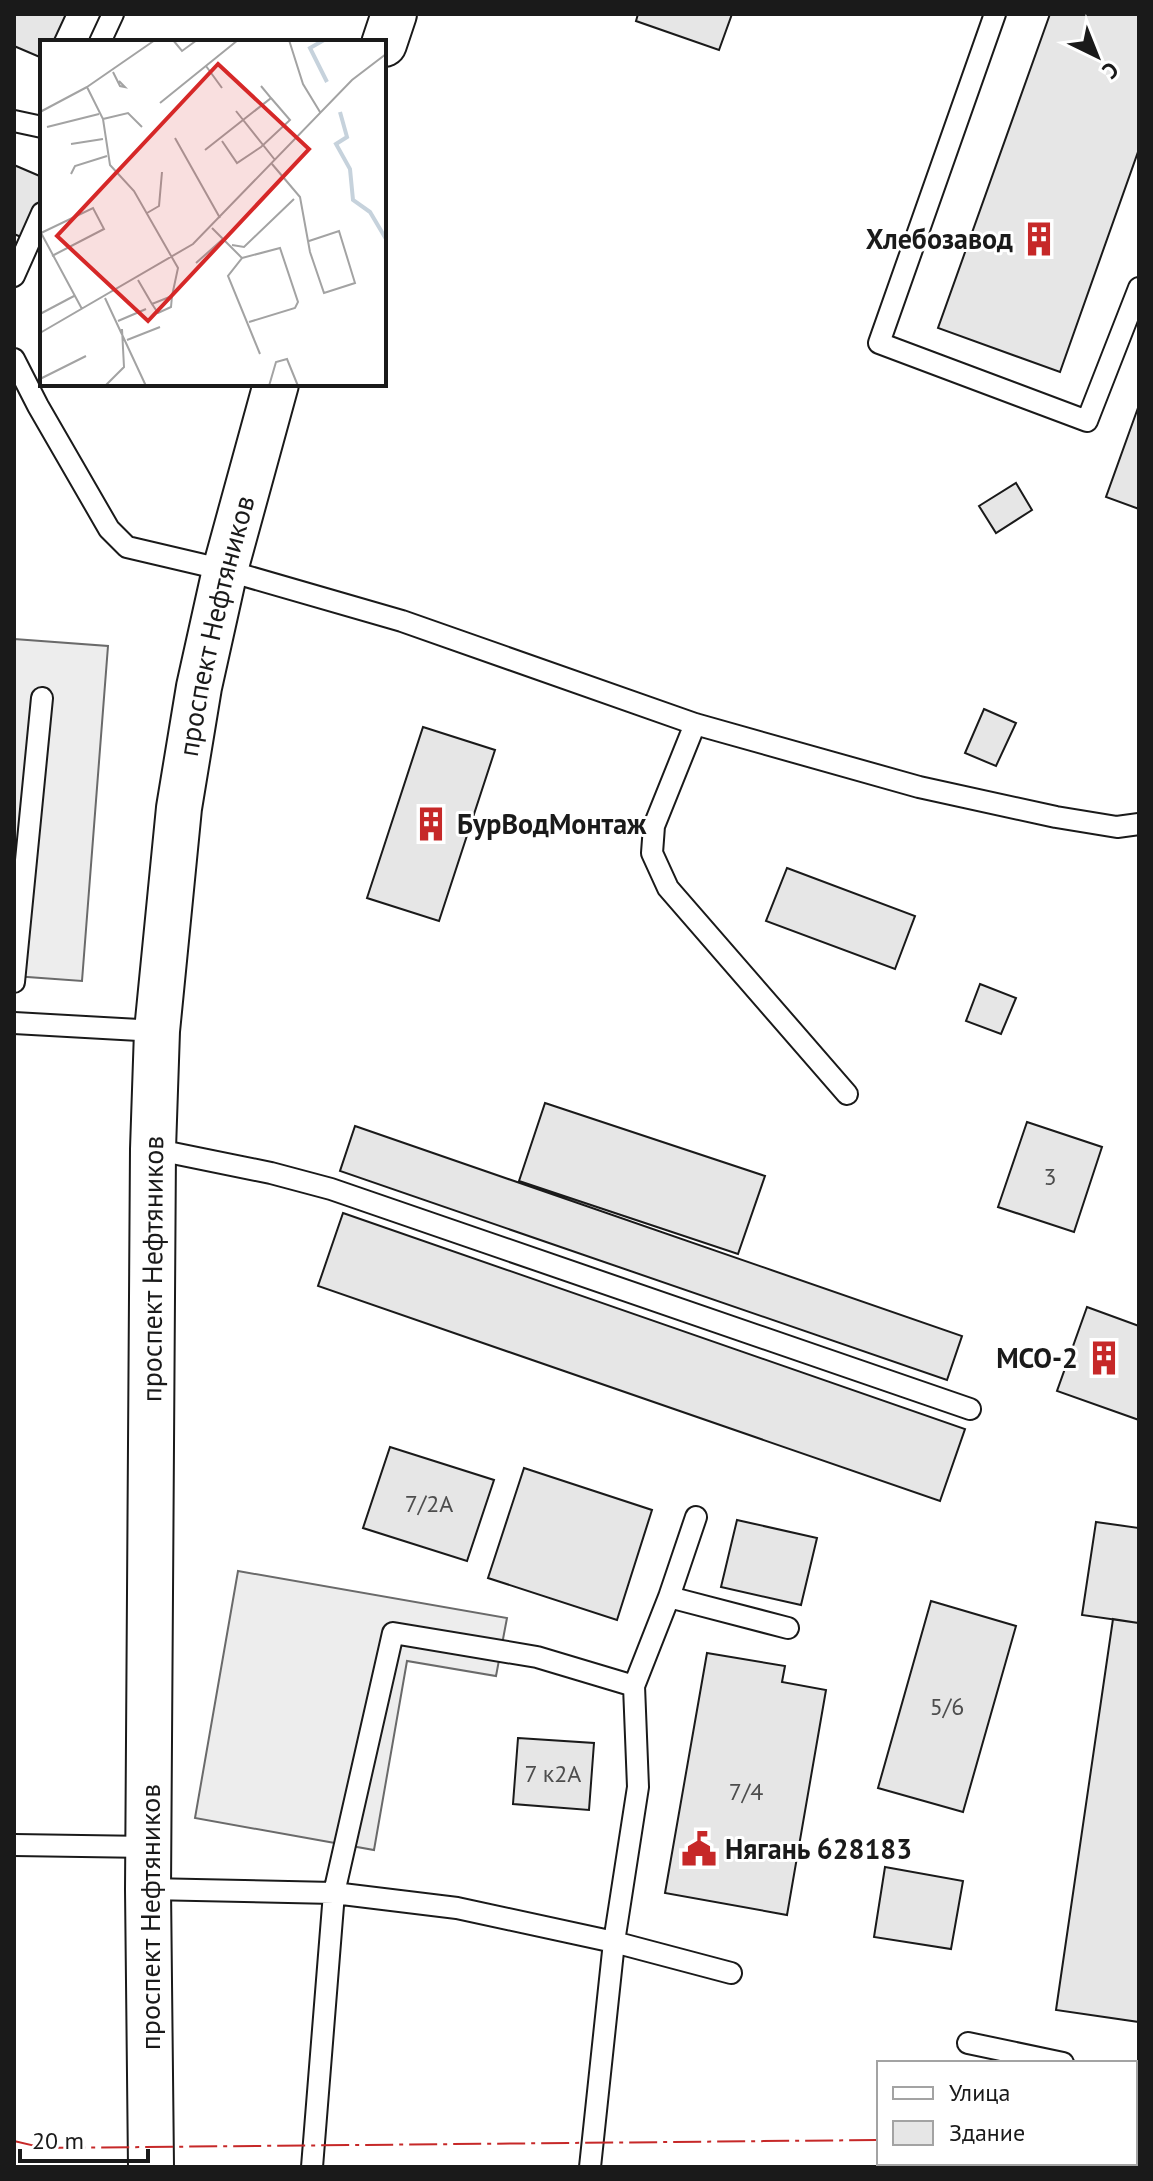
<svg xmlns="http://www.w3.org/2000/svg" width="1153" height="2181" font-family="'PT Sans',sans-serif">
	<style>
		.parking { fill: #ededed; stroke: #6a6a6a; stroke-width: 2 }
		.building { fill: #e6e6e6; stroke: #1a1a1a; stroke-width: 2 }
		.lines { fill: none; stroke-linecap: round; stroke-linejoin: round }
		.lane-casing { stroke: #1a1a1a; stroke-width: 24 }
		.secondary-casing { stroke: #1a1a1a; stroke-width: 48 }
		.lane { stroke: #fff; stroke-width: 20 }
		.secondary { stroke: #fff; stroke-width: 44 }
		.power { stroke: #c62828; stroke-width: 2; stroke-dasharray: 28 6 4 6; stroke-linecap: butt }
		.labels { text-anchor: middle; stroke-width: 6; stroke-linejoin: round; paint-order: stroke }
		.number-label { font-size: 24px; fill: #4d4d4d }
		.poi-label { font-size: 28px; font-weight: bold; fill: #1a1a1a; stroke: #fff; text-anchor: end }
		.street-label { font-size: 28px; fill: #1a1a1a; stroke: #fff }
		.inset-river { fill: none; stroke: #c6d2dc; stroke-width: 4 }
		.inset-road { fill: none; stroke: #a3a3a3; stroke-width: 2 }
		.view { fill: #d62828; fill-opacity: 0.15; stroke: #d62828; stroke-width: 4 }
		.inset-edge { fill: none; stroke: #1a1a1a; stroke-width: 4 }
	</style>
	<rect width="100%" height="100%" fill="#fff"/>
	<path class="parking" d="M 14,639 L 108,646 L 82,981 L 14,976 Z
		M 238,1571 L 507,1618 L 496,1676 L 407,1661 L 374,1850 L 195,1818 Z"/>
	<path class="building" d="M 14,14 L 66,14 L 53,42 L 42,42 L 42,58 L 14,46 Z
		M 638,14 L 732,14 L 719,50 L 636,21 Z
		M 1050,14 L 1139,15 L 1139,149 L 1060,372 L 938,328 Z
		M 14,165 L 42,177 L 42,210 L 28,240 L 14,234 Z
		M 1139,405 L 1139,509 L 1106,497 Z
		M 1016,483 L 1032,510 L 996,533 L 979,506 Z
		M 984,709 L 1016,723 L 996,766 L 965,753 Z
		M 423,727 L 495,750 L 439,921 L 367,898 Z
		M 787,868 L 915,916 L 895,969 L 766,921 Z
		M 980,984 L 1016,998 L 1001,1034 L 966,1021 Z
		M 545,1103 L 765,1176 L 738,1254 L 519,1181 Z
		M 1027,1122 L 1102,1147 L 1074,1232 L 998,1207 Z
		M 355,1126 L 962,1336 L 947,1380 L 340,1171 Z
		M 343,1213 L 965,1429 L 940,1501 L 318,1286 Z
		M 1087,1307 L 1139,1326 L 1139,1420 L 1057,1391 Z
		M 390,1447 L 494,1480 L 467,1561 L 363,1528 Z
		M 524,1468 L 652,1510 L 617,1620 L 488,1578 Z
		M 737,1520 L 817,1538 L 801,1605 L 721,1587 Z
		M 1096,1522 L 1139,1528 L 1139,1623 L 1082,1615 Z
		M 931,1601 L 1016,1626 L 963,1812 L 878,1788 Z
		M 1113,1619 L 1139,1623 L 1139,2022 L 1056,2010 Z
		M 707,1653 L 785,1666 L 782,1682 L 826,1690 L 787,1915 L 665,1893 Z
		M 518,1738 L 594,1743 L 589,1810 L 513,1804 Z
		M 885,1867 L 963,1881 L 951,1949 L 874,1937 Z"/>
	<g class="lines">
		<g class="lane-casing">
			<path id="lane" d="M 995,14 L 879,343 L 1087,421 L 1139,288
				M 100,42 L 113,14
				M 14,121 L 42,127
				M 14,276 L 42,213
				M 14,359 L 38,406 L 109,529 L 127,547 L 225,570 L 402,621 L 695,724 L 919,787 L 1056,817 L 1117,827 L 1139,824
				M 695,724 L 654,826 L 652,853 L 668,888 L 847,1094
				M 14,982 L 42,698
				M 14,1023 L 157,1031
				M 153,1149 L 271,1173 L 331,1189 L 970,1409
				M 669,1597 L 788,1628
				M 14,1845 L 149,1847
				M 148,1889 L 334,1893 L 457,1908 L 614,1942 L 731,1973
				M 968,2043 L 1063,2063
				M 1135,2078 L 1139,2079
				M 312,2167 L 334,1893 L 393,1633 L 537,1657 L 634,1686
				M 590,2167 L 614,1942 L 638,1787 L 634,1686 L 669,1597 L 696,1517"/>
		</g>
		<g class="secondary-casing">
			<g id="secondary">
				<path d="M 384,44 L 394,14"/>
				<path id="s1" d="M 151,2167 L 148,1889 L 153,1149 L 157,1031 L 179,808 L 199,687 L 225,570 L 276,384"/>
			</g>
		</g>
		<use href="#lane" class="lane"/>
		<use href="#secondary" class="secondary"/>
		<path class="power" d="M 1135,2138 L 1139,2137
			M 14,2141 L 44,2148 L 879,2140"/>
	</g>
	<defs>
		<g id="building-bare" transform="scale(2.76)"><path d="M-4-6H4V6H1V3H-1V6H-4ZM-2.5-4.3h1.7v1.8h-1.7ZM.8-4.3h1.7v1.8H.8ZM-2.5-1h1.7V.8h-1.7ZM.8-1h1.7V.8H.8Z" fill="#c62828" stroke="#fff" stroke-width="2.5" paint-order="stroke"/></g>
		<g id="civic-bare" transform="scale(2.76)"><path d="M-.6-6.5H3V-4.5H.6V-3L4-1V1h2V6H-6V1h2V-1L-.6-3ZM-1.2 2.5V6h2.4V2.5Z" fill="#c62828" stroke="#fff" stroke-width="2.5" paint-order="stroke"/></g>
	</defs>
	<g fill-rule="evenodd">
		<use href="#building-bare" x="1039" y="239"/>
		<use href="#building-bare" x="431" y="824"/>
		<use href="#building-bare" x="1104" y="1358"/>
		<use href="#civic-bare" x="699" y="1849"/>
	</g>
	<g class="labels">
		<g class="number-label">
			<text x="1050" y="1185">3</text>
			<text x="429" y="1512">7/2А</text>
			<text x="947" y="1715">5/6</text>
			<text x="553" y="1782">7 к2А</text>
			<text x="746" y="1800">7/4</text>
		</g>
		<g class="poi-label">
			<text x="1013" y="249">Хлебозавод</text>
			<text x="457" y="834" text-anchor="start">БурВодМонтаж</text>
			<text x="1078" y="1368">МСО-2</text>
			<text x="725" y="1859" text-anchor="start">Нягань 628183</text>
		</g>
		<g class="street-label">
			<text dy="10" stroke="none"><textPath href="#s1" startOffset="1546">проспект Нефтяников</textPath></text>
			<text dy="10" stroke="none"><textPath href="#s1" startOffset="898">проспект Нефтяников</textPath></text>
			<text transform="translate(150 1917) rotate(-90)" y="10">проспект Нефтяников</text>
		</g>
	</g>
	<g transform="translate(40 40)">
		<rect width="346" height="346" fill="#fff"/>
		<path class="inset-river" d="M 284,0 L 270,8 L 287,42M 300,72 L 307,97 L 296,104 L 310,129 L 313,160 L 330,172 L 346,199"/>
		<path class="inset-road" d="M 133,0 L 142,11 L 157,0M 249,0 L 263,44 L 280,72M 166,26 L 182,48M 73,32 L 80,46 L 85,47 L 79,41M 120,63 L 198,0M 196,71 L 235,120M 0,72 L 47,47M 63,79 L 88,73 L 102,87M 7,87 L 59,74M 135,98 L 180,178M 182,101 L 197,123 L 221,107 L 250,80 L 231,58M 31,104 L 63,99M 165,110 L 231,58 L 221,46M 232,124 L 260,157 L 270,212 L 284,253 L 315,243 L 299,191 L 269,201M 31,134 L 35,126 L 67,116M 107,173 L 119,166 L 122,132M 172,188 L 202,218 L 188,236 L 220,314M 0,191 L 42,269M 1,193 L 53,168 L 64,189 L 12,216M 192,205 L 204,207 L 254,159M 202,218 L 240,208 L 258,262 L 255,268 L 209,282M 156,223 L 183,199M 98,240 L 112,264 L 132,256 L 138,228 L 94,151 L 70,125 L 63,79 L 47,47 L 115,0M 65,258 L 106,346M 112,264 L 118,273 L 131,267 L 132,256M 0,274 L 34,256M 78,281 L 106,269M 0,293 L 153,204 L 312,40 L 346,14M 87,300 L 120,287M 0,339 L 46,316M 65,346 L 84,327 L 82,289M 229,346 L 236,322 L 247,319 L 258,346"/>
		<path class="view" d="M 178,24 L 269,109 L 108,281 L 17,196 Z"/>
		<rect width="346" height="346" class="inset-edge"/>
	</g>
	<rect width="1153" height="2181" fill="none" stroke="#1a1a1a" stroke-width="32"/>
	<rect x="877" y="2061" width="260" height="104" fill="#ffffff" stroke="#a3a3a3" stroke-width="2"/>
	<rect x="893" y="2087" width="40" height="12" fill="#ffffff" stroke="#a3a3a3" stroke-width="2"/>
	<text x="949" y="2101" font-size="24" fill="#1a1a1a">Улица</text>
	<rect x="893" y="2121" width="40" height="24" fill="#e6e6e6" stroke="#a3a3a3" stroke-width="2"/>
	<text x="949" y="2141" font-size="24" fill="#1a1a1a">Здание</text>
	<g transform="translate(1097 56) rotate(137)" stroke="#ffffff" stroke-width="6" paint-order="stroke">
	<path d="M0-6L14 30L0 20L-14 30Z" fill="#1a1a1a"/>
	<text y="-12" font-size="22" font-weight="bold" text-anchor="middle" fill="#1a1a1a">С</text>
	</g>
	<path d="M20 2149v12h128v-12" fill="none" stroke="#1a1a1a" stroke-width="4"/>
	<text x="32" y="2149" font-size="24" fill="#1a1a1a" stroke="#ffffff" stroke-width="6" paint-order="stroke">20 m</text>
</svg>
